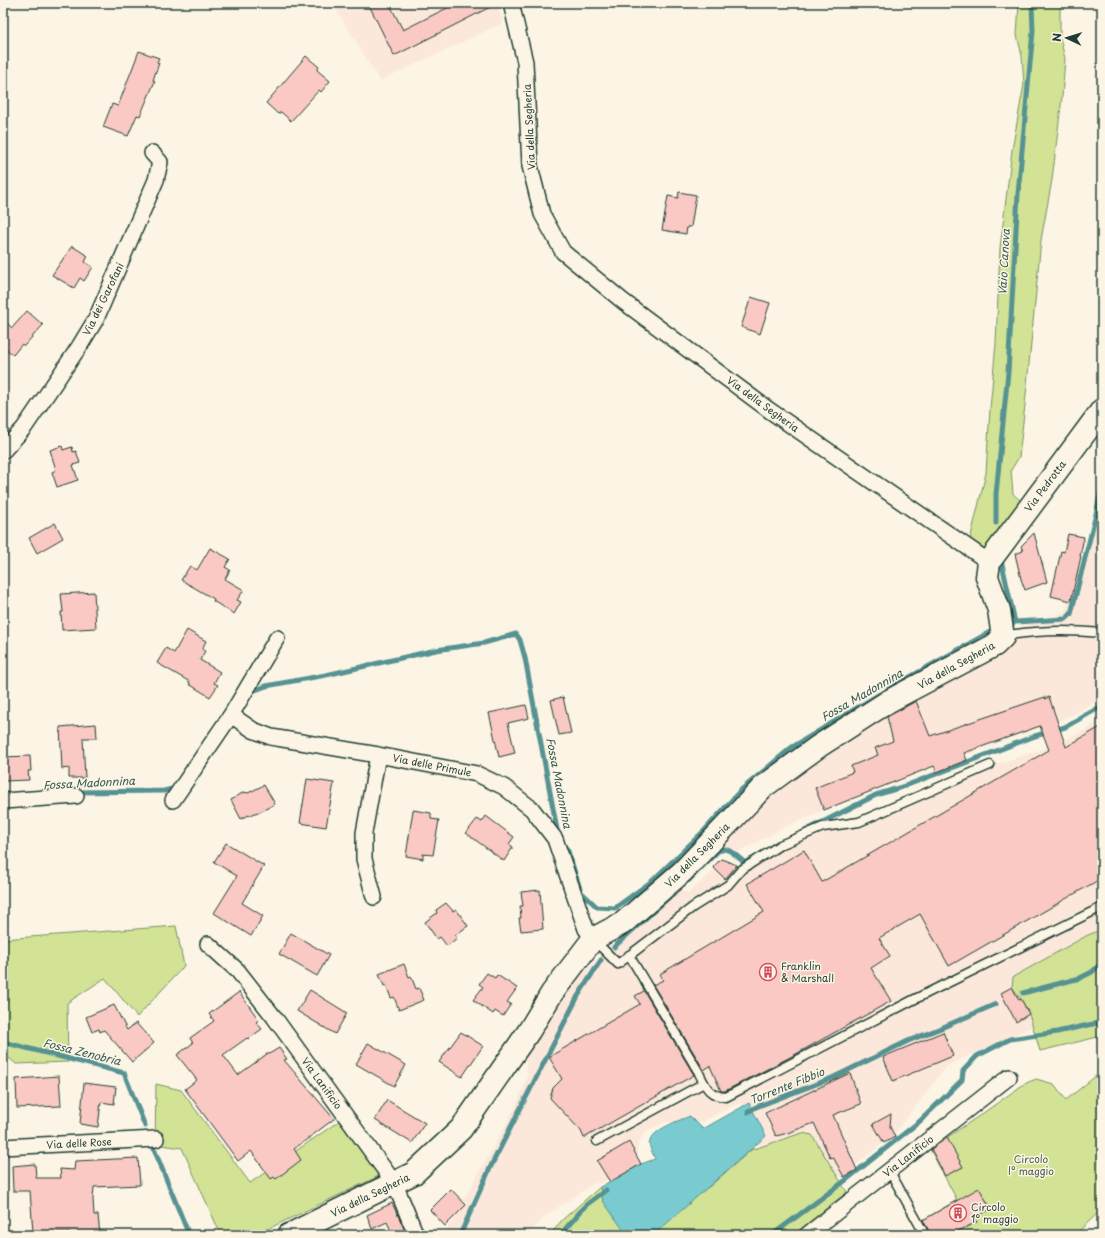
<svg xmlns="http://www.w3.org/2000/svg" width="1105" height="1238" font-family="'Playpen Sans',sans-serif">
	<style>
		.built { fill: #fbe8db }
		.green { fill: #d2e396; stroke: #789065 }
		.water { fill: #7acbd0; stroke: #569292 }
		.lines { fill: none; stroke-linecap: round; stroke-linejoin: round }
		.stream { stroke: #569292; stroke-width: 5 }
		.building { fill: #fac9c4; stroke: #1f3d34 }
		.lane-casing { stroke: #1f3d34; stroke-width: 11 }
		.street-casing { stroke: #1f3d34; stroke-width: 18 }
		.secondary-casing { stroke: #1f3d34; stroke-width: 25 }
		.lane { stroke: #fcf5e5; stroke-width: 8 }
		.street { stroke: #fcf5e5; stroke-width: 15 }
		.secondary { stroke: #fcf5e5; stroke-width: 22 }
		.labels { text-anchor: middle; stroke-width: 3; stroke-linejoin: round; paint-order: stroke }
		.street-label { font-size: 10px; fill: #1f3d34; stroke: #fcf5e5 }
		.poi-label { font-size: 10px; fill: #1f3d34; stroke: #fcf5e5; text-anchor: start }
		.park-label { font-size: 10px; fill: #435e48; stroke: #fcf5e5 }
		.water-label { font-size: 11px; font-style: italic; fill: #315953; stroke: #fcf5e5 }
	</style>
	<rect width="100%" height="100%" fill="#fcf5e5"/>
	<filter id="ink" filterUnits="userSpaceOnUse"><feTurbulence type="fractalNoise" baseFrequency=".025" numOctaves="2"/><feDisplacementMap in="SourceGraphic" scale="8" xChannelSelector="R" yChannelSelector="G"/><feConvolveMatrix kernelMatrix="1 2 1 2 8 2 1 2 1" color-interpolation-filters="sRGB"/></filter>
	<g filter="url(#ink)">
		<path class="built" d="M 332,3 L 496,3 L 503,23 L 380,81 Z
			M 1102,493 L 1102,697 L 1075,714 L 860,795 L 787,826 L 736,853 L 727,852 L 717,843 L 750,809 L 815,757 L 1010,630 L 1065,612 Z
			M 1102,720 L 1102,948 L 1037,1025 L 947,1066 L 895,1133 L 831,1186 L 790,1136 L 761,1149 L 740,1103 L 685,1130 L 676,1122 L 666,1122 L 650,1129 L 643,1135 L 638,1145 L 637,1154 L 640,1161 L 601,1183 L 595,1183 L 544,1217 L 528,1235 L 444,1235 L 516,1106 L 528,1075 L 526,1069 L 526,1058 L 531,1045 L 553,1015 L 558,1000 L 566,985 L 578,978 L 640,917 L 679,882 L 682,891 L 688,893 L 716,869 L 723,871 L 729,878 L 755,861 L 825,828 L 963,775 L 1049,747 L 1087,729 Z"/>
		<path class="green" d="M 1019,3 L 1060,3 L 1060,37 L 1065,59 L 1062,97 L 1052,180 L 1041,240 L 1025,405 L 1019,457 L 1011,470 L 1013,494 L 1030,509 L 992,560 L 970,540 L 986,473 L 990,409 L 996,343 L 1000,248 L 1012,150 L 1024,84 L 1022,56 L 1017,35 Z
			M 176,926 L 184,966 L 137,1017 L 105,978 L 67,1003 L 68,1062 L 16,1064 L 3,1053 L 3,939 Z
			M 1102,929 L 1102,1036 L 1040,1051 L 1029,1014 L 1021,999 L 1012,987 L 1013,977 L 1086,936 Z
			M 1102,1071 L 1102,1209 L 1075,1235 L 931,1235 L 923,1220 L 957,1200 L 930,1149 L 979,1116 L 1024,1084 L 1036,1079 L 1054,1084 L 1066,1100 Z
			M 156,1084 L 181,1090 L 250,1183 L 339,1121 L 379,1176 L 255,1235 L 221,1235 L 182,1148 L 155,1144 Z
			M 802,1133 L 812,1135 L 847,1192 L 793,1235 L 550,1235 L 562,1220 L 600,1187 L 603,1201 L 709,1187 L 751,1150 Z"/>
		<path class="water" d="M 749,1103 L 766,1136 L 657,1232 L 647,1233 L 624,1231 L 603,1201 L 600,1187 L 641,1164 L 655,1159 C 653,1153 648,1147 650,1141 C 654,1129 680,1120 690,1116 L 703,1129 Z"/>
		<g class="lines">
			<path class="stream" d="M 996,523 L 996,494 L 1008,372 L 1018,194 L 1033,31 L 1032,3
				M 1002,564 L 1015,622
				M 1010,626 L 1015,622 L 1066,619 L 1071,614 L 1096,514 L 1102,486
				M 887,690 L 990,632
				M 250,694 L 253,691 L 266,686 L 326,675 L 436,650 L 484,643 L 516,634 L 520,640 L 525,658 L 558,835
				M 76,792 L 164,791 L 176,788
				M 803,832 L 876,795 L 905,786 L 1035,736 L 1065,727 L 1102,706
				M 563,844 L 568,851 L 581,892 L 597,907 L 615,908 L 652,881 L 705,830 L 740,791 L 791,748 L 880,694
				M 689,880 L 718,851 L 725,849 L 732,852 L 745,863 L 750,860
				M 614,947 L 674,893
				M 1023,993 L 1080,978 L 1092,972 L 1102,962
				M 3,1042 L 124,1073 L 145,1126
				M 748,1112 L 756,1107 L 832,1078 L 908,1041 L 941,1028 L 996,1004
				M 154,1149 L 189,1235
				M 460,1235 L 491,1166 L 578,996 L 601,960
				M 560,1235 L 586,1205 L 606,1190
				M 772,1235 L 846,1180 L 920,1121 L 962,1080 L 963,1071 L 977,1056 L 1010,1039 L 1057,1032 L 1102,1022"/>
		</g>
		<path class="building" d="M 368,3 L 389,3 L 403,30 L 457,3 L 498,3 L 394,56 Z
			M 139,51 L 159,58 L 157,62 L 159,63 L 155,74 L 153,81 L 155,81 L 140,116 L 137,115 L 128,136 L 103,127 L 112,104 L 118,106 Z
			M 306,56 L 319,67 L 317,70 L 330,81 L 321,92 L 319,90 L 291,121 L 281,112 L 278,114 L 266,103 Z
			M 679,192 L 696,195 L 691,227 L 687,227 L 686,234 L 662,230 L 668,196 L 678,198 Z
			M 72,246 L 88,256 L 85,262 L 93,267 L 84,281 L 80,278 L 74,288 L 52,275 Z
			M 751,297 L 770,303 L 760,334 L 741,327 Z
			M 27,311 L 43,325 L 24,346 L 22,344 L 13,355 L 3,346 L 3,319 L 12,328 Z
			M 62,446 L 63,450 L 72,447 L 73,452 L 76,451 L 80,463 L 73,465 L 78,480 L 57,487 L 52,472 L 56,470 L 50,450 Z
			M 55,523 L 63,538 L 37,553 L 29,538 Z
			M 1034,533 L 1047,582 L 1025,590 L 1021,579 L 1015,554 L 1023,551 L 1021,546 Z
			M 1068,534 L 1084,537 L 1080,556 L 1081,556 L 1071,601 L 1051,596 L 1061,551 L 1064,552 Z
			M 210,548 L 230,559 L 225,567 L 230,570 L 225,579 L 244,590 L 237,600 L 241,602 L 234,614 L 213,601 L 214,599 L 181,580 L 190,566 L 197,570 Z
			M 94,592 L 96,628 L 62,630 L 61,612 L 63,612 L 61,594 Z
			M 187,630 L 206,641 L 202,649 L 205,651 L 200,660 L 220,672 L 214,683 L 218,685 L 210,697 L 189,684 L 190,682 L 157,663 L 166,648 L 174,653 Z
			M 563,697 L 571,733 L 559,735 L 551,700 Z
			M 1045,697 L 1045,699 L 1049,697 L 1066,747 L 1102,726 L 1102,878 L 949,966 L 920,914 L 879,938 L 890,956 L 871,968 L 891,1001 L 796,1054 L 725,1091 L 721,1091 L 710,1066 L 704,1070 L 653,985 L 663,980 L 660,974 L 764,912 L 747,884 L 804,850 L 822,882 L 1049,750 L 1040,726 L 964,753 L 967,760 L 937,772 L 934,766 L 824,810 L 815,788 L 853,772 L 851,766 L 878,755 L 875,748 L 893,741 L 887,717 L 916,701 L 930,736 Z
			M 526,705 L 529,718 L 508,723 L 515,753 L 499,757 L 489,713 Z
			M 96,724 L 97,738 L 83,738 L 85,778 L 69,778 L 69,768 L 62,769 L 60,727 Z
			M 30,756 L 31,771 L 28,771 L 29,780 L 4,781 L 3,757 Z
			M 307,779 L 334,783 L 326,827 L 300,823 Z
			M 264,785 L 275,804 L 258,813 L 257,812 L 249,816 L 249,815 L 241,819 L 231,800 L 244,792 L 248,793 Z
			M 413,810 L 431,813 L 431,819 L 439,820 L 433,855 L 423,854 L 423,859 L 406,856 Z
			M 486,816 L 514,837 L 509,844 L 513,847 L 504,861 L 466,833 L 477,819 L 482,822 Z
			M 226,843 L 264,866 L 242,903 L 263,916 L 251,936 L 214,913 L 237,876 L 214,862 Z
			M 721,859 L 737,865 L 725,879 L 713,867 Z
			M 540,890 L 543,929 L 521,931 L 519,918 L 521,918 L 520,906 L 523,906 L 521,892 Z
			M 446,903 L 453,911 L 456,909 L 468,926 L 455,935 L 457,938 L 447,946 L 440,937 L 437,939 L 425,922 L 437,913 L 436,910 Z
			M 291,933 L 329,955 L 317,976 L 279,954 Z
			M 404,964 L 409,977 L 411,976 L 416,989 L 419,988 L 424,1000 L 399,1010 L 394,997 L 391,998 L 386,985 L 384,986 L 379,974 Z
			M 487,973 L 495,978 L 497,975 L 517,988 L 507,1002 L 511,1004 L 503,1016 L 495,1011 L 493,1014 L 473,1000 L 483,987 L 479,984 Z
			M 1012,987 L 1019,1000 L 1021,999 L 1029,1014 L 1016,1022 L 1001,993 Z
			M 310,990 L 347,1013 L 335,1034 L 297,1011 Z
			M 644,991 L 694,1075 L 584,1138 L 581,1131 L 550,1098 L 553,1088 L 562,1079 L 549,1057 L 640,1004 L 635,996 Z
			M 239,992 L 259,1020 L 256,1022 L 262,1029 L 248,1039 L 247,1038 L 223,1055 L 238,1075 L 267,1054 L 269,1054 L 279,1048 L 287,1059 L 284,1060 L 334,1119 L 294,1149 L 301,1160 L 276,1179 L 274,1177 L 271,1179 L 251,1151 L 238,1161 L 185,1089 L 197,1080 L 177,1055 L 193,1043 L 190,1038 L 214,1021 L 209,1014 Z
			M 114,1005 L 127,1030 L 136,1023 L 154,1043 L 132,1062 L 104,1030 L 100,1032 L 99,1029 L 92,1032 L 86,1017 Z
			M 461,1032 L 483,1046 L 462,1077 L 439,1062 Z
			M 943,1032 L 953,1056 L 893,1081 L 883,1057 Z
			M 368,1043 L 406,1065 L 394,1086 L 356,1064 Z
			M 850,1073 L 861,1104 L 833,1115 L 857,1170 L 844,1177 L 833,1157 L 830,1158 L 814,1123 L 788,1133 L 776,1136 L 765,1113 Z
			M 59,1076 L 61,1106 L 17,1108 L 16,1079 Z
			M 84,1083 L 116,1087 L 114,1104 L 101,1102 L 98,1127 L 80,1124 Z
			M 387,1100 L 425,1123 L 412,1143 L 375,1120 Z
			M 891,1114 L 890,1127 L 895,1137 L 884,1143 L 873,1124 Z
			M 947,1138 L 963,1167 L 945,1176 L 931,1149 Z
			M 629,1142 L 641,1164 L 610,1182 L 597,1161 Z
			M 138,1158 L 140,1185 L 94,1187 L 93,1199 L 94,1215 L 98,1215 L 100,1235 L 69,1235 L 68,1232 L 33,1233 L 30,1191 L 13,1191 L 12,1166 L 35,1164 L 36,1178 L 61,1178 L 60,1169 L 74,1170 L 75,1161 Z
			M 979,1188 L 991,1209 L 974,1218 L 977,1222 L 950,1235 L 931,1235 L 923,1220 Z
			M 451,1189 L 466,1205 L 445,1226 L 430,1210 Z
			M 392,1203 L 403,1226 L 406,1235 L 393,1235 L 387,1222 L 372,1229 L 367,1215 Z"/>
		<g class="lines">
			<g class="lane-casing">
				<path id="lane" d="M 1004,636 C 1036,630 1070,630 1102,633
					M 594,940 L 618,964 L 693,907 L 728,885 L 741,870 L 780,845 L 823,827 L 859,822 L 990,765
					M 629,955 L 698,1071 C 705,1085 708,1096 726,1097 L 913,1000 L 1102,907
					M 597,1141 L 704,1083
					M 889,1170 L 925,1235"/>
			</g>
			<g class="street-casing">
				<path id="street" d="M 511,3 L 525,62 L 530,166 L 542,214 L 563,252 L 624,302 L 769,410 L 989,562
					M 3,451 L 24,428 L 79,347 L 96,319 L 156,180 L 160,162 L 152,153
					M 231,715 L 253,730 L 271,737 L 378,755 L 477,774 L 504,787 L 532,809 L 555,839 L 586,929 L 593,939
					M 173,800 L 231,715 L 277,638
					M 3,801 L 76,796
					M 374,897 L 364,859 L 364,833 L 378,755
					M 208,944 L 238,971 L 274,1017 L 395,1184 L 416,1235
					M 3,1147 L 156,1139
					M 807,1235 L 1009,1077"/>
			</g>
			<g class="secondary-casing">
				<path id="secondary" d="M 289,1235 L 414,1173 L 461,1129 L 529,1031 L 552,993 L 593,939 L 623,923 L 682,872 L 763,787 L 819,746 L 889,701 L 995,645 L 1003,637 L 999,610 L 987,577 L 989,562 L 1102,410"/>
			</g>
			<use href="#lane" class="lane"/>
			<use href="#street" class="street"/>
			<use href="#secondary" class="secondary"/>
		</g>
	</g>
	<defs>
		<g id="building-ring" transform="scale(0.9)"><circle r="9.5" fill="#fcf5e5" stroke="#d1495b" stroke-width="1.5"/><path d="M-4-6H4V6H1V3H-1V6H-4ZM-2.5-4.3h1.7v1.8h-1.7ZM.8-4.3h1.7v1.8H.8ZM-2.5-1h1.7V.8h-1.7ZM.8-1h1.7V.8H.8Z" fill="#d1495b"/></g>
	</defs>
	<g fill-rule="evenodd">
		<use href="#building-ring" x="768" y="972"/>
		<use href="#building-ring" x="958" y="1213"/>
	</g>
	<g class="labels">
		<g class="street-label">
			<text transform="translate(529 127) rotate(-93)" y="4">Via della Segheria</text>
			<text transform="translate(103 299) rotate(-64)" y="4">Via dei Garofani</text>
			<text transform="translate(763 404) rotate(36)" y="4">Via della Segheria</text>
			<text transform="translate(1045 486) rotate(-53)" y="4">Via Pedrotta</text>
			<text transform="translate(956 665) rotate(-29)" y="4">Via della Segheria</text>
			<text transform="translate(432 765) rotate(11)" y="4">Via delle Primule</text>
			<text transform="translate(697 855) rotate(-45)" y="4">Via della Segheria</text>
			<text transform="translate(322 1083) rotate(54)" y="4">Via Lanificio</text>
			<text transform="translate(79 1143) rotate(-3)" y="4">Via delle Rose</text>
			<text transform="translate(908 1156) rotate(-38)" y="4">Via Lanificio</text>
			<text transform="translate(370 1195) rotate(-26)" y="4">Via della Segheria</text>
		</g>
		<g class="poi-label">
			<text x="781" y="970">Franklin<tspan x="781" dy="12">&amp; Marshall</tspan></text>
			<text x="971" y="1211">Circolo<tspan x="971" dy="12">1° maggio</tspan></text>
		</g>
		<g class="park-label">
			<text x="1031" y="1163">Circolo<tspan x="1031" dy="12">I° maggio</tspan></text>
		</g>
		<g class="water-label">
			<text transform="translate(1004 262) rotate(-87)" y="4">Vaio Canova</text>
			<text transform="translate(862 695) rotate(-30)" y="4">Fossa Madonnina</text>
			<text transform="translate(89 783) rotate(-3)" y="4">Fossa Madonnina</text>
			<text transform="translate(559 783) rotate(79)" y="4">Fossa Madonnina</text>
			<text transform="translate(82 1052) rotate(14)" y="4">Fossa Zenobria</text>
			<text transform="translate(787 1086) rotate(-22)" y="4">Torrente Fibbio</text>
		</g>
	</g>
	<rect width="1105" height="1238" fill="none" stroke="#fcf5e5" stroke-width="16"/>
	<rect x="8" y="8" width="1089" height="1222" fill="none" stroke="#1f3d34" stroke-width="1.5" filter="url(#ink)"/>
	<g transform="translate(1067 38) rotate(274)" stroke="#fcf5e5" stroke-width="3" paint-order="stroke">
	<path d="M0-3L7 15L0 10L-7 15Z" fill="#1f3d34"/>
	<text y="-6" font-size="11" font-weight="bold" text-anchor="middle" fill="#1f3d34">N</text>
	</g>
</svg>
